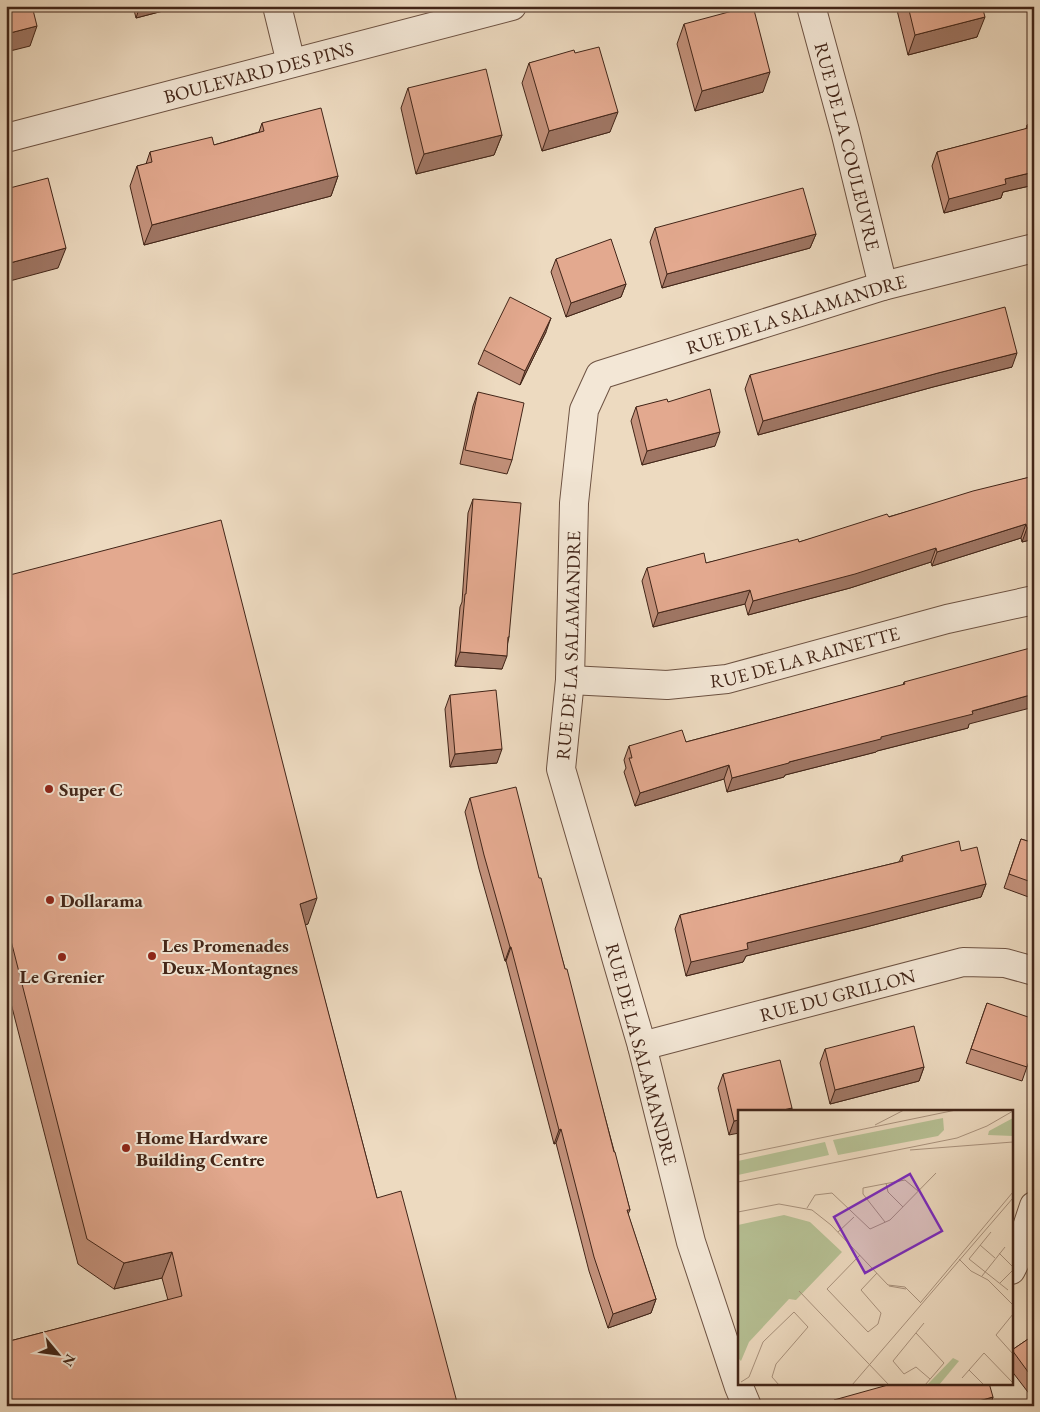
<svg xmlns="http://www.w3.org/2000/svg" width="1040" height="1412" font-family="'EB Garamond',serif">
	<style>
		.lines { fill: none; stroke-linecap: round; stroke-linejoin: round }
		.minor-casing { stroke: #6d5242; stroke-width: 30 }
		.minor { stroke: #f3e7d6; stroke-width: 28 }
		.wall { fill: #c3917b; stroke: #422518 }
		.shaded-wall { fill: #9f7664; stroke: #422518 }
		.building { fill: #e3a98f; stroke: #422518 }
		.poi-dot { fill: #8f2418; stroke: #f3e7d6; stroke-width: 2 }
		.labels { text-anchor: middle; stroke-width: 4; stroke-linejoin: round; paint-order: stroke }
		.street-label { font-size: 19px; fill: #422518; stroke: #f3e7d6 }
		.poi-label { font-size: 19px; font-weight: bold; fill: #422518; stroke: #f3e7d6; text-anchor: start }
		.inset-road { fill: none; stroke: #a9927d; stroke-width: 1 }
		.view { fill: #7b2cbf; fill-opacity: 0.15; stroke: #7b2cbf; stroke-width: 2.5 }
		.inset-edge { fill: none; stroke: #422518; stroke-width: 2.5 }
	</style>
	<rect width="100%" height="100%" fill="#eddac0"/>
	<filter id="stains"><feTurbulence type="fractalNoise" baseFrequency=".004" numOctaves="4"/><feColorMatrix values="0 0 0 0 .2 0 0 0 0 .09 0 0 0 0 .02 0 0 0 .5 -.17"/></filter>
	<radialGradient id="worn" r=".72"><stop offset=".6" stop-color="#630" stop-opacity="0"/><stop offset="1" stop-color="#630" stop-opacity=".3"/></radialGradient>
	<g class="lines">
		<g class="minor-casing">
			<g id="minor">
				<path d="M 277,6 L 291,63"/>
				<path id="s1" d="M 811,6 L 845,131 L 883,286"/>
				<path id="s2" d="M 6,138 L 512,6"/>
				<path id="s3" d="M 570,680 L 667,685 L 727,679 L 947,619 L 1034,600"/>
				<path id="s4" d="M 642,1046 L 963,962 L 1005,963 L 1034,971"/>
				<path d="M 1011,1270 L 1016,1260 L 1034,1206"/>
				<path id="s5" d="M 747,1406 L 739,1387 L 691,1242 L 642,1046 L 561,769 L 570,680 L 574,503 L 584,410 L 600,375 L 883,286 L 1034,248"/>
			</g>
		</g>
		<use href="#minor" class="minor"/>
	</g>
	<path class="wall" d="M 133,6 L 182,6 L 136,18 Z
		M 896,6 L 982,6 L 977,37 L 908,55 Z
		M 684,24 L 763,92 L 695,111 L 677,44 Z
		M 575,53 L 610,132 L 542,151 L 522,83 L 529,63 Z
		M 408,88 L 502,135 L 494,155 L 416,174 L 401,108 Z
		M 262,123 L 338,176 L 331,196 L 144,245 L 130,186 L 137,166 L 146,164 L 150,152 L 214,145 L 259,132 Z
		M 1034,123 L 1034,185 L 1003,192 L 1001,198 L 944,213 L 932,166 L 937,152 L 1026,129 L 1027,125 Z
		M 655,228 L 816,234 L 810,248 L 662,288 L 650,242 Z
		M 556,259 L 626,284 L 621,297 L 566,317 L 551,272 Z
		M 546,332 L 520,385 L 478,364 L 484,350 Z
		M 1012,367 L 933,387 L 758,435 L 745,389 L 750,375 Z
		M 478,392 L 512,460 L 507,474 L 460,464 L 473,406 Z
		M 668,402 L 715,446 L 642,465 L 631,421 L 636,407 Z
		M 1034,476 L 1034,539 L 1022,542 L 1021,538 L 932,566 L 931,562 L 850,588 L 748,615 L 745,604 L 653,627 L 642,581 L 647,568 L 706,563 L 799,542 Z
		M 473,499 L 509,637 L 502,669 L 455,666 L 460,607 L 462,602 L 468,513 Z
		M 6,576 L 308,924 L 305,925 L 377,1198 L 458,1406 L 6,1406 L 6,1342 L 168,1300 L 162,1278 L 114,1289 L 78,1264 L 6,984 Z
		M 904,682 L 969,724 L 968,728 L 877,751 L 876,752 L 785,775 L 784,777 L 727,792 L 724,779 L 635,806 L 624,772 L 626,768 L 624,760 L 629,746 L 686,742 L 903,685 Z
		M 450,695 L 497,763 L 450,767 L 445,709 Z
		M 470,798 L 539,878 L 565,969 L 630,1210 L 628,1214 L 656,1299 L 651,1313 L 608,1328 L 589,1271 L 556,1143 L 554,1144 L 506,961 L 505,961 L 479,869 L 465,812 Z
		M 1021,839 L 1034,843 L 1034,899 L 1004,888 Z
		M 961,851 L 986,884 L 981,897 L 862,928 L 746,956 L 743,962 L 686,976 L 675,929 L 680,915 L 899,862 L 902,856 Z
		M 987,1003 L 1034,1047 L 1022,1081 L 966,1063 Z
		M 825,1049 L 924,1067 L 919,1081 L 830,1104 L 820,1063 Z
		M 723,1074 L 792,1108 L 791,1111 L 739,1111 L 729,1135 L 718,1088 Z
		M 1034,1335 L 1034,1400 L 1011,1370 L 1011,1352 L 1012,1350 Z
		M 993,1397 L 990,1406 L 832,1406 L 834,1400 Z"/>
	<path class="shaded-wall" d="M 140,6 L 182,6 L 136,18 Z
		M 985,17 L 977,37 L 908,55 L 915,35 Z
		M 37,26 L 30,46 L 6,52 L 6,34 Z
		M 770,72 L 763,92 L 695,111 L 702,91 Z
		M 618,112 L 610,132 L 542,151 L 549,131 Z
		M 502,135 L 494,155 L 416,174 L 424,154 Z
		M 1034,172 L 1034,185 L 1003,192 L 1001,198 L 944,213 L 949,199 L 1005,179 Z
		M 338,176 L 331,196 L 144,245 L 152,225 Z
		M 816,234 L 810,248 L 662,288 L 667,274 Z
		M 66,248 L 58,268 L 6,282 L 6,264 Z
		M 626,284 L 621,297 L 566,317 L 571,303 Z
		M 551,318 L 546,332 L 520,385 L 525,371 Z
		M 1017,353 L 1012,367 L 933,387 L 758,435 L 763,421 L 938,373 Z
		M 720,432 L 715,446 L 642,465 L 647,451 Z
		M 1026,524 L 1021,538 L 932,566 L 937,552 Z
		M 1034,526 L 1034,539 L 1022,542 L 1027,528 Z
		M 936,548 L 931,562 L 850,588 L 748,615 L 753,601 Z
		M 750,590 L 745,604 L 653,627 L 658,613 Z
		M 460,652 L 507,656 L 502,669 L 455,666 Z
		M 1034,694 L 1034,707 L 969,724 L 968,728 L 877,751 L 876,752 L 785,775 L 784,777 L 727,792 L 732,778 Z
		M 502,749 L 497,763 L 450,767 L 455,754 Z
		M 729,765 L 724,779 L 635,806 L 640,793 Z
		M 986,884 L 981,897 L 862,928 L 746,956 L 743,962 L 686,976 L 691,962 L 747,943 Z
		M 317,898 L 308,924 L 290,929 L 300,904 Z
		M 510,947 L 511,947 L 506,961 L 505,961 Z
		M 924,1067 L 919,1081 L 830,1104 L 835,1090 Z
		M 792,1108 L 791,1111 L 779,1111 Z
		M 739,1120 L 739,1133 L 729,1135 L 734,1121 Z
		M 561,1129 L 556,1143 L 554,1144 L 559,1130 Z
		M 172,1252 L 162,1278 L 114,1289 L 124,1263 Z
		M 656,1299 L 651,1313 L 608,1328 L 613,1314 Z
		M 993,1397 L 990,1406 L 961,1406 Z"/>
	<path class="building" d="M 6,6 L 32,6 L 37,26 L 6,34 Z
		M 751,6 L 753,6 L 770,72 L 702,91 L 684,24 Z
		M 908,6 L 982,6 L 985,17 L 915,35 Z
		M 599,47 L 618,112 L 549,131 L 529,63 L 574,50 L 575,53 Z
		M 486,69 L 502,135 L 424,154 L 408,88 Z
		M 321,108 L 338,176 L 152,225 L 137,166 L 152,162 L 150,152 L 212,137 L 214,145 L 264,131 L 262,123 Z
		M 1034,123 L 1034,172 L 1005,179 L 1006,184 L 949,199 L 937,152 L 1028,128 L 1027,125 Z
		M 48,178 L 66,248 L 6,264 L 6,189 Z
		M 803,188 L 816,234 L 667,274 L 655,228 Z
		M 611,239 L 626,284 L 571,303 L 556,259 Z
		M 510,297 L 551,318 L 525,371 L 484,350 Z
		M 1005,307 L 1017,353 L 938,373 L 763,421 L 750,375 Z
		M 710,389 L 720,432 L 647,451 L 636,407 L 667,399 L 668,402 Z
		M 478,392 L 524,403 L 512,460 L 465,450 Z
		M 1034,476 L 1034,526 L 1027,528 L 1026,524 L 937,552 L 936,548 L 855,574 L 753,601 L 750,590 L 658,613 L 647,568 L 704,553 L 706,563 L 798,539 L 799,542 L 887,514 L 889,517 L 973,491 Z
		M 473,499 L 521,503 L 509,637 L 508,637 L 507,656 L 460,652 L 465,594 L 466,594 Z
		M 221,520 L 317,898 L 300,904 L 377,1198 L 401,1191 L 458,1406 L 13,1406 L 6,1377 L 6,1342 L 182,1296 L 172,1252 L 124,1263 L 87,1239 L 6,921 L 6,576 Z
		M 1034,647 L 1034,694 L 972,711 L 973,714 L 881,737 L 881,739 L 789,762 L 789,763 L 732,778 L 729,765 L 640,793 L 629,758 L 632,758 L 629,746 L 682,730 L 686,742 L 905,684 L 904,682 Z
		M 496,690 L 502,749 L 455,754 L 450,695 Z
		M 516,787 L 539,878 L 541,878 L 565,969 L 567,969 L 614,1152 L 615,1152 L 630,1210 L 627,1210 L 656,1299 L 613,1314 L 594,1257 L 561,1129 L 559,1130 L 511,947 L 510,947 L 484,855 L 470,798 Z
		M 1021,839 L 1034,843 L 1034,883 L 1009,874 Z
		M 959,841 L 961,851 L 977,847 L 986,884 L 867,914 L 747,943 L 748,949 L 691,962 L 680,915 L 903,861 L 902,856 Z
		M 987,1003 L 1034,1019 L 1034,1047 L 1027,1067 L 971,1049 Z
		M 914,1026 L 924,1067 L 835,1090 L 825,1049 Z
		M 780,1060 L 792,1108 L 779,1111 L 739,1111 L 739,1120 L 734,1121 L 723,1074 Z
		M 1034,1335 L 1034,1380 L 1012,1350 Z
		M 895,1383 L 989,1383 L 993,1397 L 961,1406 L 836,1406 L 834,1400 Z"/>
	<g class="poi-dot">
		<circle cx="49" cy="789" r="5"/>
		<circle cx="50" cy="900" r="5"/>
		<circle cx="152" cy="956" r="5"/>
		<circle cx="62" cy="957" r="5"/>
		<circle cx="126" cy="1148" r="5"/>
	</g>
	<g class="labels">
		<g class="street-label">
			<text dy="7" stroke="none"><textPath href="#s2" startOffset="261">BOULEVARD DES PINS</textPath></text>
			<text dy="7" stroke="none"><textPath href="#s1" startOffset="145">RUE DE LA COULEUVRE</textPath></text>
			<text dy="7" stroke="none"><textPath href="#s5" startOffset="1268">RUE DE LA SALAMANDRE</textPath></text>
			<text dy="7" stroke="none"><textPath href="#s5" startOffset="788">RUE DE LA SALAMANDRE</textPath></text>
			<text dy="7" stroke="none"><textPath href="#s3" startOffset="238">RUE DE LA RAINETTE</textPath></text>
			<text dy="7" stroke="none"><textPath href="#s4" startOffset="202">RUE DU GRILLON</textPath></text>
			<text transform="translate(642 1054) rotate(75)" y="7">RUE DE LA SALAMANDRE</text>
		</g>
		<g class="poi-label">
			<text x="59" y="796">Super C</text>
			<text x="60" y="907">Dollarama</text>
			<text x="162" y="952">Les Promenades<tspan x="162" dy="22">Deux-Montagnes</tspan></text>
			<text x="62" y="983" text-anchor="middle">Le Grenier</text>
			<text x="136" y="1144">Home Hardware<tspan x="136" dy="22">Building Centre</tspan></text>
		</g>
	</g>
	<g transform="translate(738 1110)">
		<rect width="275" height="275" fill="#eddac0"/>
		<path d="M 205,8 L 206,20 L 200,26 L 100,45 L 95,30 ZM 275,8 L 275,26 L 250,25 L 251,21 ZM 87,32 L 91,45 L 0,65 L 0,51 ZM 46,105 L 72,112 L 104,142 L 58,190 L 51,189 L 11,232 L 3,251 L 0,248 L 0,115 Z" fill="#b6c094"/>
		<path d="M 215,248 L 221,251 L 201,275 L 189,275 Z" fill="#b6c094"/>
		<path class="inset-road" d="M 137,15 L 166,0M 172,40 L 275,32M 0,45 L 218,0M 0,72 L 219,28 L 249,16 L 275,1M 148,73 L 150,82 L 165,97M 69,98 L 77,85 L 94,83 L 132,119 L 152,110 L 198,63M 0,102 L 41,94 L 74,100 L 93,115 L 150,175 L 167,177 L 183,193M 147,112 L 125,84 L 125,78 L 167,70 L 180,81M 100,122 L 116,107M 253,122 L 231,149 L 270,180M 242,135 L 257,148M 261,143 L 275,157M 122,145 L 89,179 L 130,222 L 140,214 L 143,203 L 123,180 L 139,163M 221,149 L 233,161 L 250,170 L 275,195M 244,166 L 267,137M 262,173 L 275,160M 151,176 L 168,179M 61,181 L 151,275M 183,192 L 275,82M 275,204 L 258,225 L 275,244M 186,213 L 155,251 L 166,264 L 178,257 L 192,269M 178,223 L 206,253 L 187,275M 231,260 L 246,275M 224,268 L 246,243 L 275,273M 3,272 L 11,267 L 25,232 L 56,202 L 70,217 L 38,254 L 34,267 L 41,275M 114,275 L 275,88"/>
		<path class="view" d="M 172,64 L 204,121 L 127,163 L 96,107 Z"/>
		<rect width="275" height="275" class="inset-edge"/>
	</g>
	<rect width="1040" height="1412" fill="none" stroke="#eddac0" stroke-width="25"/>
	<rect x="8" y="8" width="1025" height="1397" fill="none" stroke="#422518" stroke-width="2.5"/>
	<rect x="12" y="12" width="1015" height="1387" fill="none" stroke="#422518"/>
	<g transform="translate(58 1354) rotate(119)" stroke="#f3e7d6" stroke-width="4" paint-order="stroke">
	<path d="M0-4L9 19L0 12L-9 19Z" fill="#422518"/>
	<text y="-8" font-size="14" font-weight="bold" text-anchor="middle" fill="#422518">N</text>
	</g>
	<rect width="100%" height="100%" filter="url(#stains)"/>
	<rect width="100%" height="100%" fill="url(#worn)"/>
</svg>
